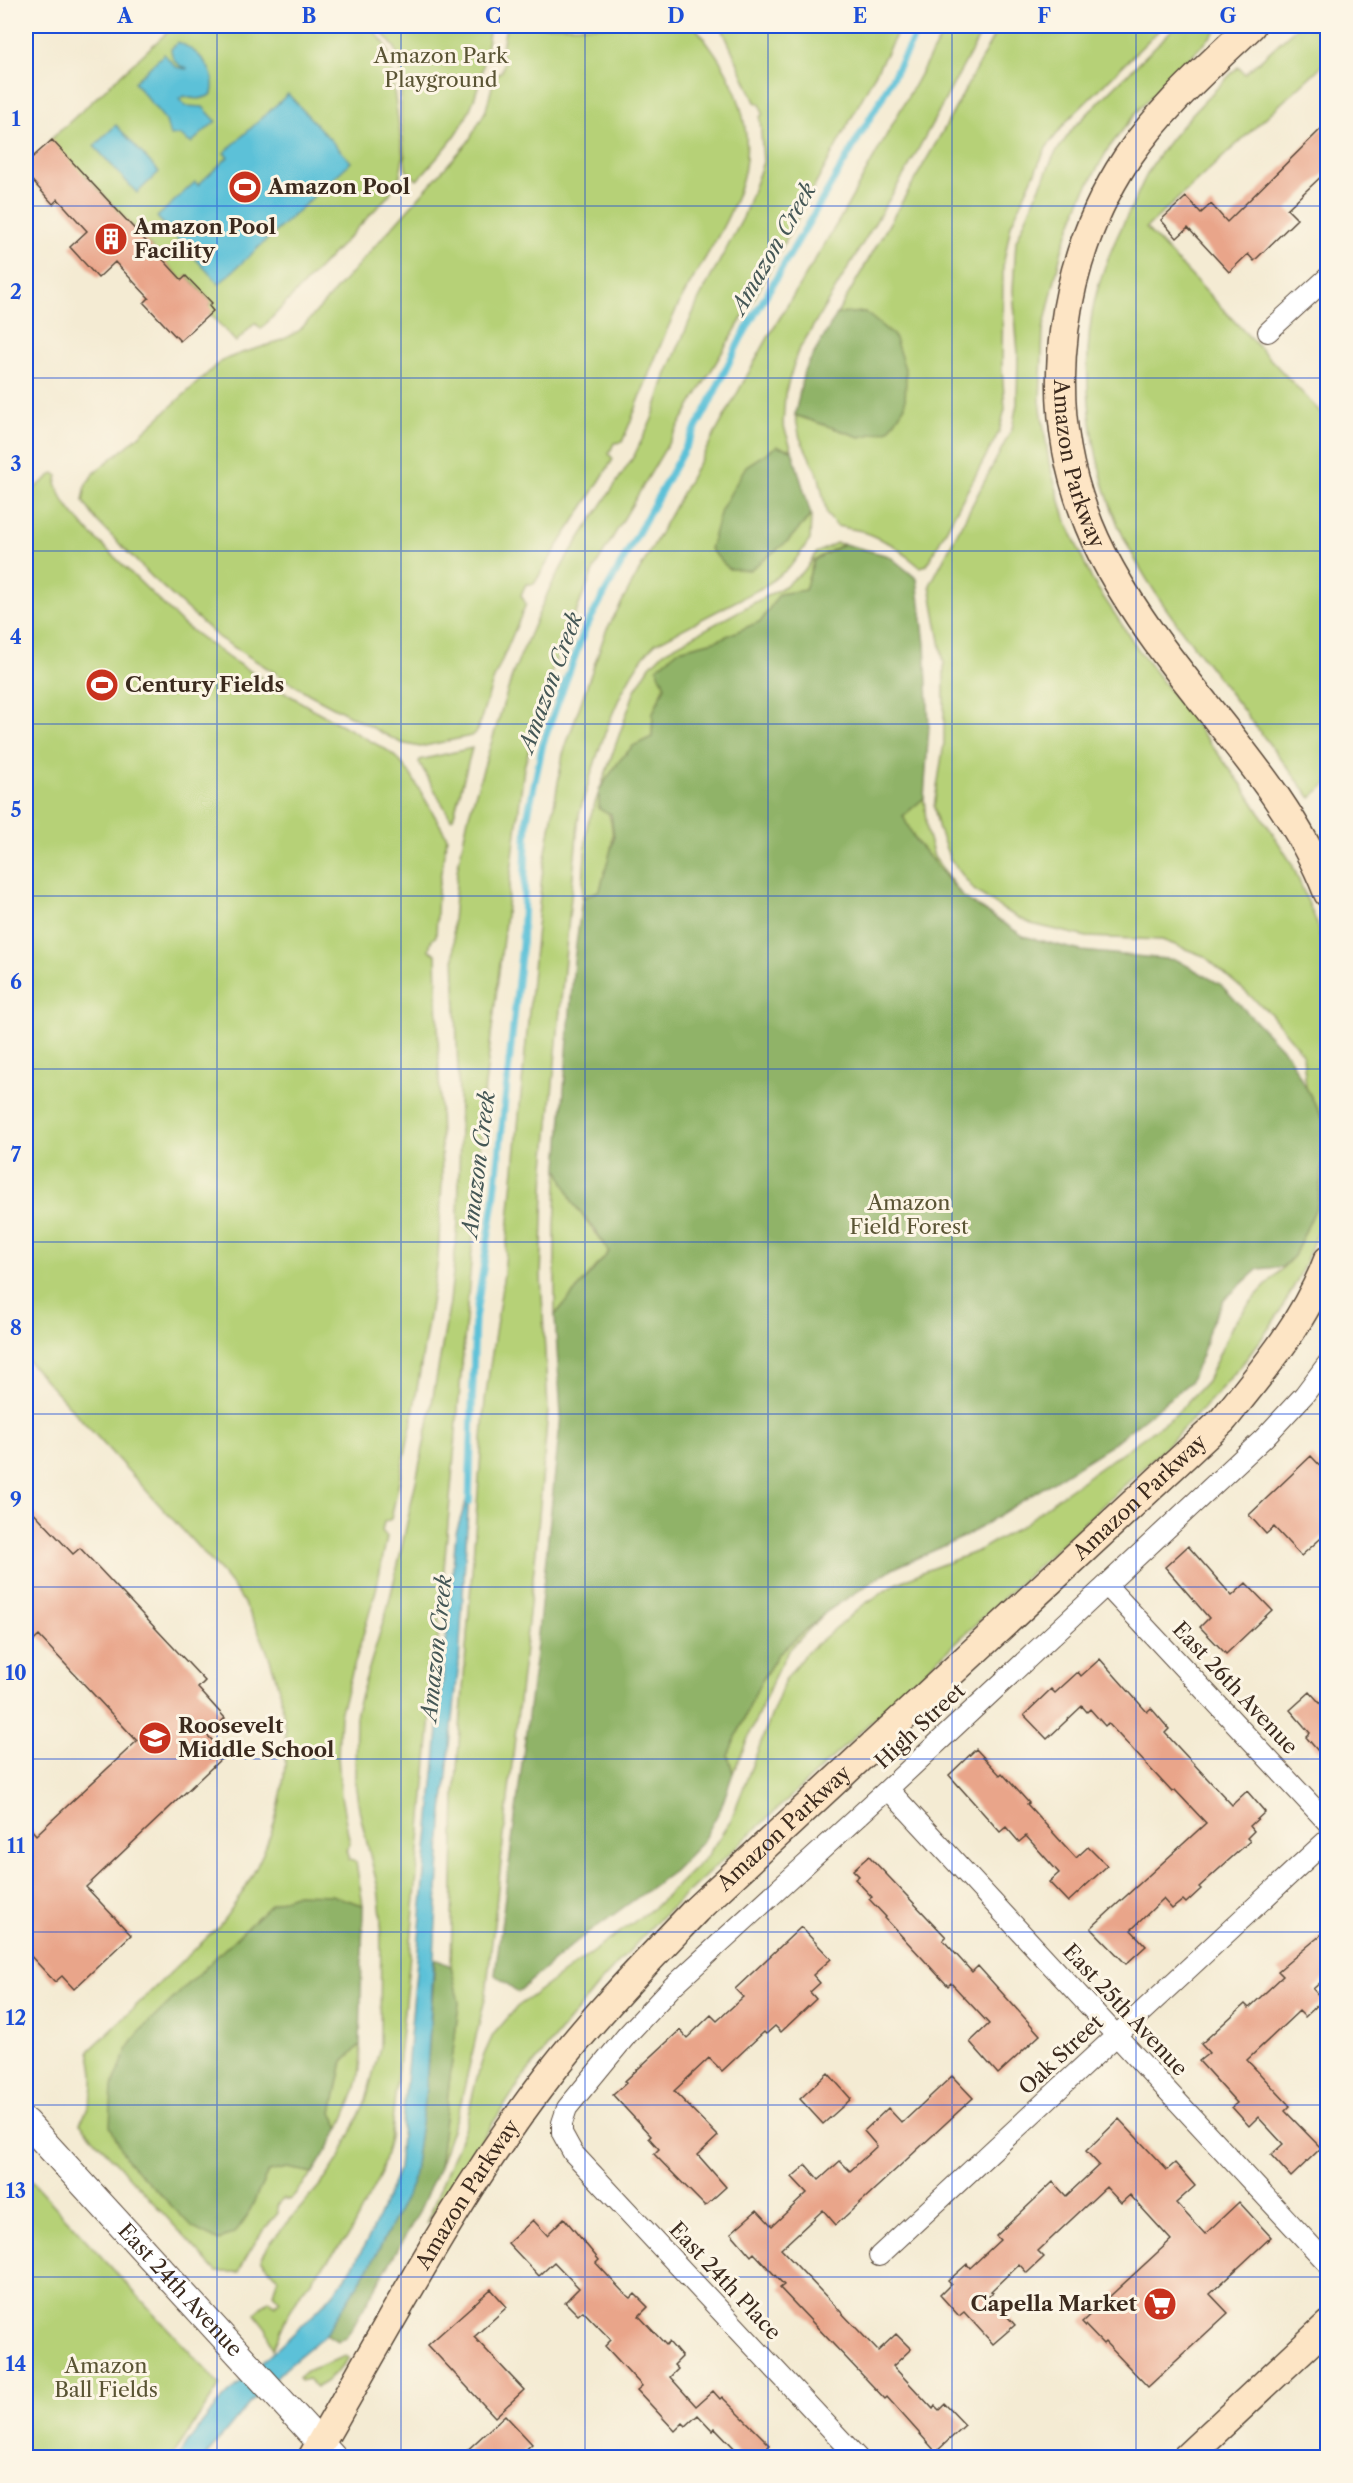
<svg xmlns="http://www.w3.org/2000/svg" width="1353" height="2483" font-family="'Libre Caslon Text',serif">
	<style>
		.green { fill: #b6d177; stroke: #787e4a; stroke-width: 1.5 }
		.forest { fill: #90b368; stroke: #666e43; stroke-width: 1.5 }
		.water { fill: #5bc1d8; stroke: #4b767b; stroke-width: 1.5 }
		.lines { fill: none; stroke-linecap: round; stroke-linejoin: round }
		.stream { stroke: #5bc1d8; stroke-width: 7 }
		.building { fill: #e9a58a }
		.minor-casing { stroke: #574739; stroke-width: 22 }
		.tertiary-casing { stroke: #574739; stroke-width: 28 }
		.secondary-casing { stroke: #574739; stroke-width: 31 }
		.minor { stroke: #fff; stroke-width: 20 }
		.tertiary { stroke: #fff; stroke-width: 26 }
		.secondary { stroke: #fde5c5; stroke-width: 28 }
		.grid { fill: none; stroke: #1d4ed8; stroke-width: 1.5; stroke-opacity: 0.55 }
		.labels { text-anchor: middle; stroke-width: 6; stroke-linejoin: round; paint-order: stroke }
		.park-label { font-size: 21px; fill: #5a5434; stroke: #fcf5e5 }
		.poi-label { font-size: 21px; font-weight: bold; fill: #3b2a1e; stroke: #fcf5e5; text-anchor: start }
		.street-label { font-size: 21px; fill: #3b2a1e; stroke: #fcf5e5 }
		.water-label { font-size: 22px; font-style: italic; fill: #455756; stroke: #fcf5e5 }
		.neatline { fill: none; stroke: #1d4ed8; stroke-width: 2 }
		.grid-label { font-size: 20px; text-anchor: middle; font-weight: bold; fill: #1d4ed8 }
	</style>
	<rect width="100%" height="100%" fill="#fcf5e5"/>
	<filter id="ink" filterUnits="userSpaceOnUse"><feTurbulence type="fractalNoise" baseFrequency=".0167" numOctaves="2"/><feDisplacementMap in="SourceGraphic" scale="12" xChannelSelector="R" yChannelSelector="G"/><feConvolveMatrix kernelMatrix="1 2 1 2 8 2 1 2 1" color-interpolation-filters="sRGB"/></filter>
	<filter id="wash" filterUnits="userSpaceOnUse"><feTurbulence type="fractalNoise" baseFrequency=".008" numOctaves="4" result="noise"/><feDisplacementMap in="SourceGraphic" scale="24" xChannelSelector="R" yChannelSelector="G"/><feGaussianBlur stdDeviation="1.35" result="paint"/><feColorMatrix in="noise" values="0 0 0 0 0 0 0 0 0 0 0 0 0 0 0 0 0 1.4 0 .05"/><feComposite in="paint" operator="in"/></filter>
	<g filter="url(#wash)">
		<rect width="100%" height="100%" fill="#f4ebd3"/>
		<path class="green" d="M 174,26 L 370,26 L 385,44 L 389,54 L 403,157 L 400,175 L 389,195 L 261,329 L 255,323 L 236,342 L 210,314 L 209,306 L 212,303 L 187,276 L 182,280 L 85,175 L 82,177 L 49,141 Z
			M 376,26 L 490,26 C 484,63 479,101 457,133 C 445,150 431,165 417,180 L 406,170 L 401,117 L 401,66 L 395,48 Z
			M 506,26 L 694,26 C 734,71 761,133 738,193 C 724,232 699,266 680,302 C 657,347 642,396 622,442 L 614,443 L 609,454 L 613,459 C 588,502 559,542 534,584 L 526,584 L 521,595 L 526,604 L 493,681 L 477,731 L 471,736 L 420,747 L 401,743 L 309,694 L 219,638 L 155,580 L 97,521 L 83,501 L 86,484 L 97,470 L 131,443 L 220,362 C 247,348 274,348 300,330 L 468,142 L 486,110 L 495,75 L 502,71 L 504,60 L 501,54 Z
			M 721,26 L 901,26 L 756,295 L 594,569 L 553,667 L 524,767 L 484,1094 L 471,1262 L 410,1954 L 391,2133 L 381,2173 L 349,2235 L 302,2291 L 286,2318 L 273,2349 L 266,2328 L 255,2314 L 269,2300 L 275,2306 L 280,2301 L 273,2293 L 278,2278 L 261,2259 L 271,2242 L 326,2178 L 340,2157 L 366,2100 L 380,2047 L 381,1915 L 378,1888 L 360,1814 L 355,1783 L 356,1711 L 388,1606 L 399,1560 L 428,1425 L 450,1302 L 458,1224 L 460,1131 L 453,922 L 457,871 L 468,818 L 513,673 L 549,590 L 568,556 L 634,456 L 652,419 L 666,376 L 699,299 L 743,218 L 763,162 L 760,117 L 763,114 L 760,104 L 755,102 Z
			M 947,26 L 985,26 L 908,168 L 797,353 L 785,394 L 783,424 L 792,450 L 777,446 L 788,541 L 811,515 L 810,540 L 790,567 L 765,586 L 656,643 C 618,677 594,765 579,814 L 545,1166 L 541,1276 L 548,1410 L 536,1551 L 486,1994 L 460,2106 L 439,2167 L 459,2003 L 451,1966 L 455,1795 L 485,1400 L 504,1273 L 542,875 L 563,754 L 606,631 L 770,334 L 841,217 Z
			M 999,26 L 1163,26 L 1067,121 L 1046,148 L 1011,225 L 1003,266 L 1002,369 L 1005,409 L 999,432 L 927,565 L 920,567 L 893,545 L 862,531 L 837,526 L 827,515 L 819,477 L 800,438 L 795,415 L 860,437 L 865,312 L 837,314 L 943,131 Z
			M 1176,26 L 1221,26 L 1139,109 L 1108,149 L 1082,196 L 1062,249 L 1043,330 L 1040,401 L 1049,463 L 1065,518 L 1092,580 L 1140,652 L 1242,785 L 1292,864 L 1316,921 L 1327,960 L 1327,1126 L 1306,1087 L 1303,1054 L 1271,1014 L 1204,956 L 1162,940 L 1087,937 L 1031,924 L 1004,910 L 974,890 L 950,859 L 939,830 L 934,807 L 944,743 L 944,664 L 930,585 L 1012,429 L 1017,404 L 1018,353 L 1013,291 L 1016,241 L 1054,155 L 1074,127 Z
			M 1298,26 L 1327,26 L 1327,61 L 1146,228 L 1327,419 L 1328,783 L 1311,798 C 1277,754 1243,710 1209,666 C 1175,622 1140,576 1118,525 C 1090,458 1079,370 1095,299 C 1103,265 1118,233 1134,202 C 1140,189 1146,174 1154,162 C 1178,126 1208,97 1238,67 L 1245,74 Z
			M 54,473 L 58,476 L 56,483 L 64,502 L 84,527 L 184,625 L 230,659 L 309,707 L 387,750 L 399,760 L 411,775 L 447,837 L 438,890 L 436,936 L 431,941 L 429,950 L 436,954 L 442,1181 L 438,1260 L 411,1426 L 391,1519 L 384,1522 L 382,1531 L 387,1537 L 376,1590 L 340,1714 L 338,1756 L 341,1796 L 350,1844 L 346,1850 L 349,1860 L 356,1862 L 363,1905 L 331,1895 L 247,2216 L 268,2172 L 287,2168 L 313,2173 L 290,2200 L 283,2198 L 277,2206 L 278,2213 C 261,2232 249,2249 239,2272 L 217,2272 L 80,2123 C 95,2100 96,2077 89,2051 L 218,1927 C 297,1827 308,1714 244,1603 C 237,1591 228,1580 219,1570 L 26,1359 L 26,495 Z
			M 836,543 L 844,544 L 814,560 L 805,590 L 761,621 L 718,640 L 679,650 L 653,713 L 652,737 L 633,746 L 599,790 C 621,835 612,845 600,891 L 582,898 L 587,826 L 635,690 L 650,666 L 664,652 L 785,586 L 806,569 L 816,553 Z
			M 472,748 L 453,818 L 451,819 L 419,762 L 420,760 Z
			M 924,798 L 927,832 L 934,857 L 963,897 L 915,840 L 903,816 Z
			M 1327,1137 C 1327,1156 1330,1177 1327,1196 C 1325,1211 1319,1226 1314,1240 C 1283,1329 1222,1390 1157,1455 L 655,1923 L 599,1984 L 524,2076 L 426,2224 L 466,2124 L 476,2081 L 484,2055 L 493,2035 L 517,2007 L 656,1906 L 708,1855 L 731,1820 L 785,1680 L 804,1655 L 863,1605 L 894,1585 L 922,1572 L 978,1551 L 1023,1525 L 1060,1496 L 1174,1416 L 1207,1381 L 1233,1324 L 1255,1297 L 1294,1256 L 1318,1203 Z
			M 558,1168 L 573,1203 L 609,1252 L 555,1315 L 555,1225 Z
			M 826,1612 L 789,1650 L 777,1671 L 733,1773 L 728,1755 L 759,1685 L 778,1654 Z
			M 360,2045 C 364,2074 352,2101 340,2128 L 332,2113 L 343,2061 Z
			M 26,2175 L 220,2385 L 172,2457 L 26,2457 Z
			M 346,2356 L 349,2358 C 340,2370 331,2380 317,2387 L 308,2379 L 300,2381 L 298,2378 L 306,2371 Z"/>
		<path class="forest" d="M 865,312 L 894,336 L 906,372 L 905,406 L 889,430 L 860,437 L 795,415 L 804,371 L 837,314 Z
			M 777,446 L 792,450 L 811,515 L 788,541 L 750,570 L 729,569 L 710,549 L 721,510 L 746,466 Z
			M 844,544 L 889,556 L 917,579 L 925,644 L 929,726 L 924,798 L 903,816 L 915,840 L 963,897 L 1023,936 L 1081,951 L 1177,960 L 1220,984 L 1288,1055 L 1327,1126 L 1318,1203 L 1294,1256 L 1282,1267 L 1258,1269 L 1224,1300 L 1210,1326 L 1202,1355 L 1190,1382 L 1110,1446 L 966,1536 L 890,1570 L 826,1612 L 778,1654 L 759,1685 L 728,1755 L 733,1773 L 721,1808 L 702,1842 L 674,1871 L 577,1941 L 518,1992 L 495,1975 L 536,1653 L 561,1415 L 555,1315 L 609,1252 L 596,1231 L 573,1203 L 558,1168 L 574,961 L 582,898 L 600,890 L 614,838 L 611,814 L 599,809 L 599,790 L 620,760 L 633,746 L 652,737 L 653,713 L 665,686 L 657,668 L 679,650 L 718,640 L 761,621 L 779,594 L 805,590 L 814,560 Z
			M 297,1894 L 331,1895 L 363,1905 L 360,2045 L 343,2061 L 332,2113 L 340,2128 L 313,2173 L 287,2168 L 268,2172 L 247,2216 L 235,2233 L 219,2241 L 193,2228 L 127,2160 L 110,2126 L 112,2087 L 127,2050 L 140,2031 L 271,1904 Z
			M 435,1959 L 451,1966 L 459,2003 L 439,2167 L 417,2216 L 346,2338 L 337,2341 L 326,2334 L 372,2262 L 412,2185 L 426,2088 Z"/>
		<path class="water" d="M 178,42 C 198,51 218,69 212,94 C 202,100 194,100 184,96 L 179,99 L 185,106 L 203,107 L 216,121 L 191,143 L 179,135 L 170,136 L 166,121 L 134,82 L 164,54 L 176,67 L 186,69 L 187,68 C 176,66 172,59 171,49 Z
			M 288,94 L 351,162 L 219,284 L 157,217 L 195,182 L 198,185 L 228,157 L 224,153 Z
			M 116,125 L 159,172 L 137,193 L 94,146 Z
			M 469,1492 L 459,1661 L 442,1822 L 426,2088 L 412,2185 L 372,2262 L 326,2334 L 285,2368 L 249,2404 L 205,2457 L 178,2458 C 219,2389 278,2355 329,2298 C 361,2262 381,2214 398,2169 L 456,1533 Z"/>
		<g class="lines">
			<path class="stream" d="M 469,1502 L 475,1319 L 494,1201 L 522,945 L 527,819 L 543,743 L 585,629 L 707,408 L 741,338 L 880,101 L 920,26"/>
		</g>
		<g id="blocks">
			<path class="building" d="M 1328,122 L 1328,170 L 1287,209 L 1297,219 L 1254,261 L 1248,254 L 1229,272 L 1188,228 L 1177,238 L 1161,220 L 1186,197 L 1201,213 L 1211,204 L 1227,222 Z
				M 52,140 L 182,280 L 186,276 L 212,303 L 209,306 L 213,311 L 180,341 L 144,303 L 149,298 L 115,262 L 98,278 L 70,247 L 87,231 L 58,199 L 53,204 L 26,174 L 26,163 Z
				M 1311,1456 L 1328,1474 L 1328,1532 L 1301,1556 L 1274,1527 L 1266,1534 L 1249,1515 Z
				M 26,1504 L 73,1554 L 80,1548 L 205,1681 L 198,1688 L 225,1718 L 207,1735 L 226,1754 L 86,1887 L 131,1935 L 74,1989 L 62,1976 L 55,1982 L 26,1951 L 26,1823 L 36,1835 L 137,1741 L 39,1636 L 26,1648 Z
				M 1188,1546 L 1232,1596 L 1246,1583 L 1272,1610 L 1226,1654 L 1200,1627 L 1209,1618 L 1165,1567 Z
				M 1100,1659 L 1147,1712 L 1151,1708 L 1169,1729 L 1165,1733 L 1232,1805 L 1247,1791 L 1265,1812 L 1250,1826 L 1254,1831 L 1247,1838 L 1250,1841 L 1199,1887 L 1201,1889 L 1186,1903 L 1183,1900 L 1172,1909 L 1163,1899 L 1131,1930 L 1146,1946 L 1126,1964 L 1091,1928 L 1206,1823 L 1175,1790 L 1172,1792 L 1108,1723 L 1105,1726 L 1090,1709 L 1087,1712 L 1082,1706 L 1047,1739 L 1024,1715 L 1051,1689 L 1055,1693 L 1078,1672 L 1081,1676 Z
				M 1310,1692 L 1328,1712 L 1328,1752 L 1323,1746 L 1318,1751 L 1306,1737 L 1310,1733 L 1290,1710 Z
				M 976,1749 L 1000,1775 L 1002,1773 L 1029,1803 L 1027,1804 L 1076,1858 L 1088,1847 L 1107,1866 L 1068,1902 L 1049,1882 L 1059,1873 L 1026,1836 L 1019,1842 L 1006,1827 L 1000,1832 L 949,1775 Z
				M 869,1856 L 946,1937 L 943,1940 L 972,1972 L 978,1966 L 1040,2035 L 998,2074 L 970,2042 L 989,2024 L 951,1983 L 948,1986 L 885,1918 L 886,1917 L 869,1899 L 872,1897 L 855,1879 L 859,1876 L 853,1870 Z
				M 801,1927 L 831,1959 L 813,1975 L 820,1983 L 810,1992 L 816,1999 L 781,2032 L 775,2026 L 766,2034 L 764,2032 L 722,2071 L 709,2058 L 674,2091 L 718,2136 L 698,2155 L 726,2187 L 705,2206 L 654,2154 L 659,2149 L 649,2138 L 651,2136 L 613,2095 L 626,2083 L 625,2081 L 680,2030 L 687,2038 L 711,2015 L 717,2021 L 743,1997 L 735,1989 Z
				M 1328,1929 L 1328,1976 L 1313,1989 L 1323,2000 L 1305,2017 L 1299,2011 L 1247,2060 L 1290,2106 L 1285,2111 L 1321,2148 L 1291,2177 L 1271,2155 L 1283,2144 L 1258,2117 L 1249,2126 L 1232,2107 L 1237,2103 L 1199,2061 L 1209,2053 L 1201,2044 L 1245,2004 L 1249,2008 L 1283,1976 L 1278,1971 Z
				M 828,2073 L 851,2099 L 823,2124 L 800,2099 Z
				M 952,2076 L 973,2098 L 836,2225 L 823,2210 L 781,2249 L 878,2351 L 896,2334 L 911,2349 L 893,2366 L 933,2409 L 935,2406 L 939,2410 L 945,2404 L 965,2425 L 936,2452 L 887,2397 L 885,2399 L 780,2288 L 784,2285 L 754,2253 L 751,2256 L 731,2233 L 757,2210 L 772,2226 L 807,2193 L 792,2177 L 806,2165 L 819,2180 L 840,2161 L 850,2171 L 877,2146 L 864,2131 L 888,2108 L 902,2123 Z
				M 1119,2119 L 1167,2170 L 1175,2163 L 1195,2186 L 1176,2203 L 1205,2234 L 1239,2202 L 1271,2237 L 1210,2294 L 1228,2313 L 1148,2387 L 1105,2342 L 1103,2344 L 1082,2322 L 1171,2240 L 1130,2195 L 1121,2203 L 1106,2187 L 1038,2251 L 1044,2257 L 1027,2273 L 1019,2264 L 991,2291 L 993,2292 L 989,2296 L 1015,2325 L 993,2344 L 964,2312 L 959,2316 L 940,2295 L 951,2284 L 948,2281 L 967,2264 L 970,2268 L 1000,2240 L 996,2236 L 1053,2182 L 1066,2196 L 1099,2165 L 1086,2151 Z
				M 564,2218 L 599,2260 L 596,2263 L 623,2292 L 631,2298 L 635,2294 L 648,2307 L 639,2316 L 666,2345 L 669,2342 L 682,2357 L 674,2365 L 678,2369 L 670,2377 L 696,2406 L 713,2391 L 720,2399 L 722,2397 L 770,2445 L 757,2457 L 743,2457 L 715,2428 L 713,2431 L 698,2415 L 686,2426 L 683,2423 L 675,2431 L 637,2390 L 642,2386 L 605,2346 L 611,2340 L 583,2311 L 578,2315 L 565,2302 L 579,2288 L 554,2262 L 539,2276 L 508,2243 L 533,2220 L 547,2235 Z
				M 491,2289 L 507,2307 L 474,2337 L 524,2390 L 495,2417 L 428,2345 Z
				M 505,2415 L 532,2444 L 518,2457 L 460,2457 Z"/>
		</g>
	</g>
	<g filter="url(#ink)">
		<use href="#blocks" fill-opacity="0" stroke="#574739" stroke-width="1.5"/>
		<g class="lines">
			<g class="minor-casing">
				<path id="minor" d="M 1268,332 L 1328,277
					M 1107,1586 L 1328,1823
					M 888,1789 L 1328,2264
					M 879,2256 L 1328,1839
					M 858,2458 L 573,2153 L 562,2133 L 562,2123 L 567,2108 L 627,2035 L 673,1986 L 888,1789 L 1264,1438 L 1304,1395 L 1328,1363"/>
			</g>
			<g class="tertiary-casing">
				<g id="tertiary">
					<path id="s1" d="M 26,2122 L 334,2458"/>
				</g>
			</g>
			<g class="secondary-casing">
				<g id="secondary">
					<path id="s2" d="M 1251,26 C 1208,67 1161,108 1127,158 C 1060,260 1041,396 1084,512 C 1099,555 1126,598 1152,635 C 1212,720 1290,794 1328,893"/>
					<path id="s3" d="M 312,2458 C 387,2329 457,2194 548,2076 C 593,2017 645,1964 696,1910 L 1223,1420 C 1263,1371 1305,1321 1328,1260"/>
					<path d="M 1186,2458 L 1328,2325"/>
				</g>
			</g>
			<use href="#minor" class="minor"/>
			<use href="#tertiary" class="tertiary"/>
			<use href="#secondary" class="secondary"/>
		</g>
	</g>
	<path class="grid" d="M 217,26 L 217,2458M 401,26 L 401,2458M 585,26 L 585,2458M 768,26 L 768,2458M 952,26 L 952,2458M 1136,26 L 1136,2458M 26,206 L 1328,206M 26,378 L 1328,378M 26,551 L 1328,551M 26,724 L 1328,724M 26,896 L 1328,896M 26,1069 L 1328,1069M 26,1242 L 1328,1242M 26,1414 L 1328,1414M 26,1587 L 1328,1587M 26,1759 L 1328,1759M 26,1932 L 1328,1932M 26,2105 L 1328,2105M 26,2277 L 1328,2277"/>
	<defs>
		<g id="stadium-disc" transform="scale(1.725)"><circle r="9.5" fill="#c8321e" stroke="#fcf5e5"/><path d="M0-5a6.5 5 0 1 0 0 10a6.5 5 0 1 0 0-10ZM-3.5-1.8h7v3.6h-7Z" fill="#fff"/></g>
		<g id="building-disc" transform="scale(1.725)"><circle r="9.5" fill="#c8321e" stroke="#fcf5e5"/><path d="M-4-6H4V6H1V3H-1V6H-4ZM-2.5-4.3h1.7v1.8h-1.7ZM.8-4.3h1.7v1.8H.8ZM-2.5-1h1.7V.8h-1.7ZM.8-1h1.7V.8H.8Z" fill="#fff"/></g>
		<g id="school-disc" transform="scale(1.725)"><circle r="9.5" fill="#c8321e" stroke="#fcf5e5"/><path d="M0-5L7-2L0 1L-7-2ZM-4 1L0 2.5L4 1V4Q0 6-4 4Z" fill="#fff"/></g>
		<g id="supermarket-disc" transform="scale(1.725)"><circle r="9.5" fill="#c8321e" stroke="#fcf5e5"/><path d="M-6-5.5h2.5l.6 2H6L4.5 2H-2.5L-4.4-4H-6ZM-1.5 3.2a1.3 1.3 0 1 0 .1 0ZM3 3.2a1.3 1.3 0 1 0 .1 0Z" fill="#fff"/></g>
	</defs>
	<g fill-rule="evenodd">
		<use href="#stadium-disc" x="245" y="187"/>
		<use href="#building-disc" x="111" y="239"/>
		<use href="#stadium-disc" x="102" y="685"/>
		<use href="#school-disc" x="155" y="1738"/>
		<use href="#supermarket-disc" x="1160" y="2304"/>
	</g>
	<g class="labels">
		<g class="park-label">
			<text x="441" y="63">Amazon Park<tspan x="441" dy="24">Playground</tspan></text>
			<text x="909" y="1210">Amazon<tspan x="909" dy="24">Field Forest</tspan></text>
			<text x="106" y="2373">Amazon<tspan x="106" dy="24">Ball Fields</tspan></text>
		</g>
		<g class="poi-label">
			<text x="268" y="194">Amazon Pool</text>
			<text x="134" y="234">Amazon Pool<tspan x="134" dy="24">Facility</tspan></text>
			<text x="125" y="692">Century Fields</text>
			<text x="178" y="1733">Roosevelt<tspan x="178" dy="24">Middle School</tspan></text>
			<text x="1137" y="2311" text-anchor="end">Capella Market</text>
		</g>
		<g class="street-label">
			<text dy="7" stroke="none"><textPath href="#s2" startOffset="502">Amazon Parkway</textPath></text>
			<text dy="7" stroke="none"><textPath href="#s3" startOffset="1278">Amazon Parkway</textPath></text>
			<text transform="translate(1235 1688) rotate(47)" y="7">East 26th Avenue</text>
			<text transform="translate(920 1726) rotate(-43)" y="7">High Street</text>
			<text dy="7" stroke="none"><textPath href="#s3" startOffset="792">Amazon Parkway</textPath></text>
			<text transform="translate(1125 2010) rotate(47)" y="7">East 25th Avenue</text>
			<text transform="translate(1061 2055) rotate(-43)" y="7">Oak Street</text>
			<text dy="7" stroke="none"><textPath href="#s3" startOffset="306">Amazon Parkway</textPath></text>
			<text transform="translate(725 2281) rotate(47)" y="7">East 24th Place</text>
			<text dy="7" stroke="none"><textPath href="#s1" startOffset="228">East 24th Avenue</textPath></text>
		</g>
		<g class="water-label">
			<text transform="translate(773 248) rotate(-60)" y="8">Amazon Creek</text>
			<text transform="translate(550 682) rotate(-70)" y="8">Amazon Creek</text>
			<text transform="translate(478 1164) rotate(-83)" y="8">Amazon Creek</text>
			<text transform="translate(436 1648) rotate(-84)" y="8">Amazon Creek</text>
		</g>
	</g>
	<rect width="1353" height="2483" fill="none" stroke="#fcf5e5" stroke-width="66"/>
	<rect x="33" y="33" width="1287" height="2417" class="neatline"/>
	<g class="grid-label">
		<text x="125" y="23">A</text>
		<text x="309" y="23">B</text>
		<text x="493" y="23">C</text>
		<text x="676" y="23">D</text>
		<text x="860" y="23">E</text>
		<text x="1044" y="23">F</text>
		<text x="1228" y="23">G</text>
		<text x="16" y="126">1</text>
		<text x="16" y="299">2</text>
		<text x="16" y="471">3</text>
		<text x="16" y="644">4</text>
		<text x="16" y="817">5</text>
		<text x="16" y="989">6</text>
		<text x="16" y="1162">7</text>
		<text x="16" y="1335">8</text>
		<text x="16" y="1507">9</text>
		<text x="16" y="1680">10</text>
		<text x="16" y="1853">11</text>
		<text x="16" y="2025">12</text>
		<text x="16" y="2198">13</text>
		<text x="16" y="2371">14</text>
	</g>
</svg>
